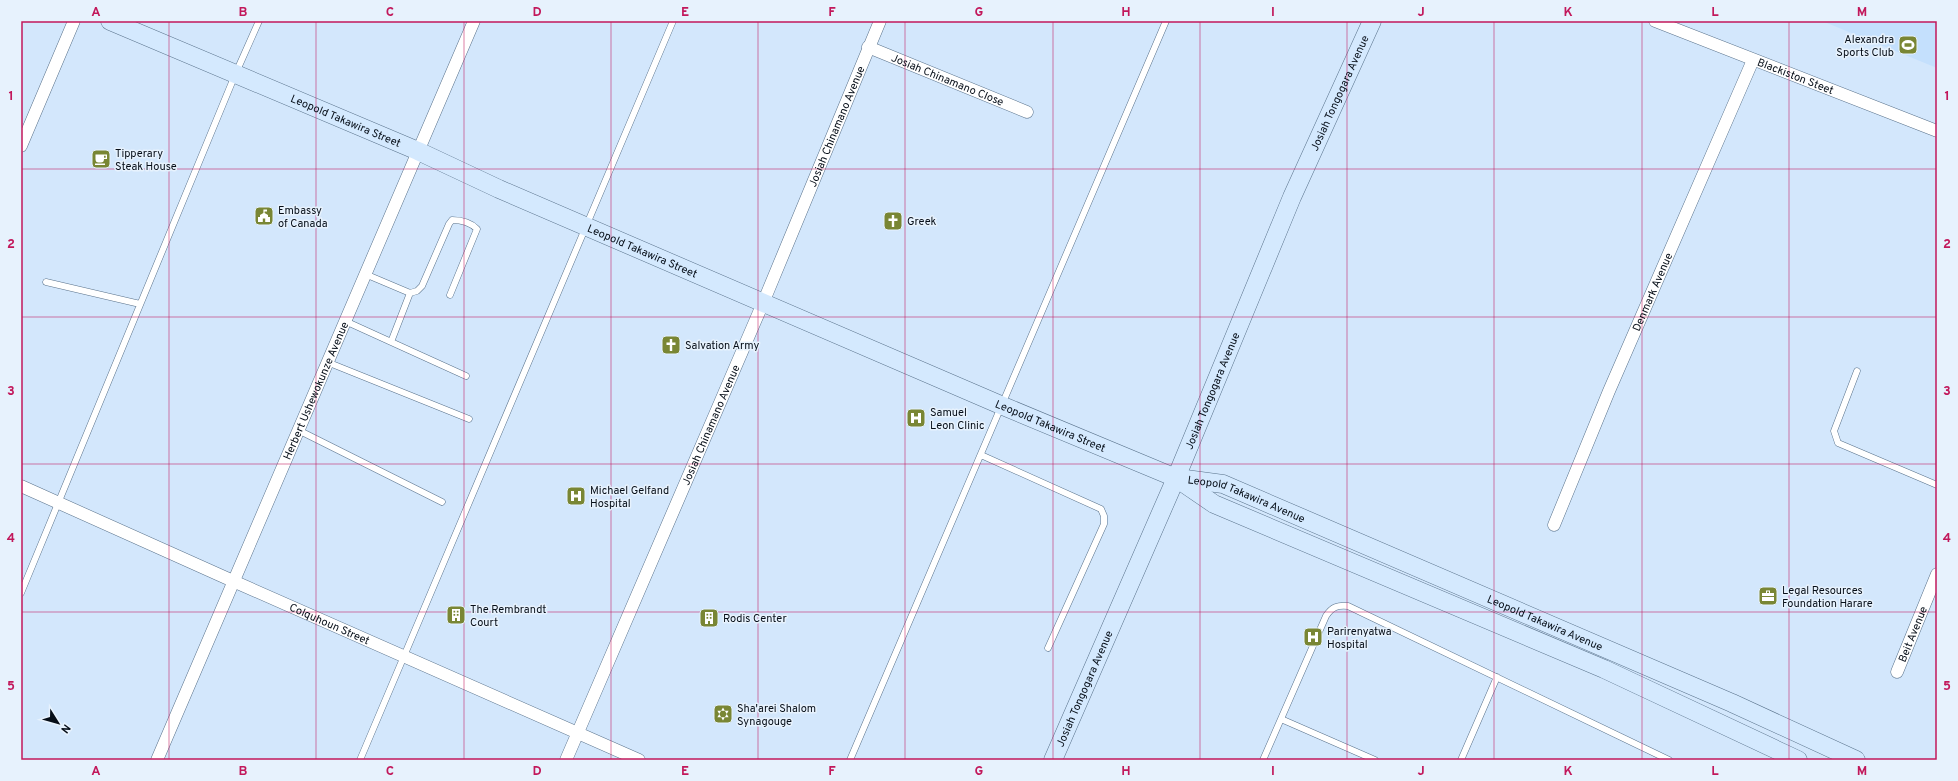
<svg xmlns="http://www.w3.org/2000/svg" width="1958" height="781" font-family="Overpass,sans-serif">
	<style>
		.built { fill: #d3e7fc }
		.green { fill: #c4e0fd }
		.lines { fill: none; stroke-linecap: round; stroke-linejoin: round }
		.lane-casing { stroke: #59728b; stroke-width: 7 }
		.street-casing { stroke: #59728b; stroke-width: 13 }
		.secondary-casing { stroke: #59728b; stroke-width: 19 }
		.lane { stroke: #fff; stroke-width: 6 }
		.street { stroke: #fff; stroke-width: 12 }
		.secondary { stroke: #d4e9fe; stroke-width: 18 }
		.grid { fill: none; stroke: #c2185b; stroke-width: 1; stroke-opacity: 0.55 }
		.labels { text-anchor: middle; stroke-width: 3; stroke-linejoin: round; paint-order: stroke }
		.poi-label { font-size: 11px; fill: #060e18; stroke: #e7f2fd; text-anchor: start }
		.street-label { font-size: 11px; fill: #060e18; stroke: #e7f2fd }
		.neatline { fill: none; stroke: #c2185b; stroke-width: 1.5 }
		.grid-label { font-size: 13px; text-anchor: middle; font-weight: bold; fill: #c2185b }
	</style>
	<rect width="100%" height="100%" fill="#e7f2fd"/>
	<path class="built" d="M 21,21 L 1937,21 L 1937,760 L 21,760 Z"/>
	<path class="green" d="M 1822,21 L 1937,21 L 1937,68 Z"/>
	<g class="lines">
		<g class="lane-casing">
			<path id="lane" d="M 365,274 L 410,293 L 417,291 L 422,286 L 449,224 L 452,220 C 461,220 471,223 477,229 L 450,295
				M 46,282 L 140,304
				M 345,321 L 466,376
				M 391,342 L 410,293
				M 327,362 L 469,419
				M 1857,371 L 1834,431 L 1838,443 L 1937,485
				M 298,430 L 442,502
				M 981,455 L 1101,509 L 1104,516 L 1104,524 L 1048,648
				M 21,593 L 235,75 L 259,21
				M 1281,719 L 1375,760
				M 360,760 L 673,21
				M 850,760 L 1166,21
				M 1263,760 L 1326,616 C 1332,607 1337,605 1348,606 L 1669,760
				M 1461,760 L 1497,677"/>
		</g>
		<g class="street-casing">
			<g id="street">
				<path id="s1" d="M 1655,21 L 1937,131"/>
				<path id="s2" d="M 868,47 L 1027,112"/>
				<path d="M 21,146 L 74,21"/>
				<path id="s3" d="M 21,486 L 233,581 L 639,760"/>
				<path id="s4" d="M 1554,525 L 1609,391 L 1753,60"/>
				<path id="s5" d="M 1897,672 L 1937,574"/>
				<path id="s6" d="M 157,760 L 474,21"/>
				<path id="s7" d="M 566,760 L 763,303 L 880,21"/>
			</g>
		</g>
		<g class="secondary-casing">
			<g id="secondary">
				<path id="s8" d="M 110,21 L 418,151 L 499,189 L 1003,406 L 1176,478 L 1214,504 L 1604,669 L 1798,760"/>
				<path id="s9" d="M 1178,478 L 1223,484 L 1732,703 L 1856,760"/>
				<path id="s10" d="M 1053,760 L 1176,478 L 1292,197 L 1372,21"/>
			</g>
		</g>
		<use href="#lane" class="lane"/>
		<use href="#street" class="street"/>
		<use href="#secondary" class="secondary"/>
	</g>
	<path class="grid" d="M 169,21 L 169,760M 316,21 L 316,760M 464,21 L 464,760M 611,21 L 611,760M 758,21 L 758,760M 905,21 L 905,760M 1053,21 L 1053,760M 1200,21 L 1200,760M 1347,21 L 1347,760M 1494,21 L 1494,760M 1642,21 L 1642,760M 1789,21 L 1789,760M 21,169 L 1937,169M 21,317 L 1937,317M 21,464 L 1937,464M 21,612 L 1937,612"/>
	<defs>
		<g id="stadium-square" transform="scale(1)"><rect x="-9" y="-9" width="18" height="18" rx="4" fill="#798634" stroke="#e7f2fd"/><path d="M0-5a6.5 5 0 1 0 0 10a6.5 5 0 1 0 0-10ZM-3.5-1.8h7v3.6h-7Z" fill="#fff"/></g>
		<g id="cafe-square" transform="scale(1)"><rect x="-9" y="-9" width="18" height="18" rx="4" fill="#798634" stroke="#e7f2fd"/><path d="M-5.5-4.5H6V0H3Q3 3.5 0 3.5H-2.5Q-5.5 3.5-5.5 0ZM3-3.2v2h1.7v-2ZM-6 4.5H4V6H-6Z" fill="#fff"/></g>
		<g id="civic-square" transform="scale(1)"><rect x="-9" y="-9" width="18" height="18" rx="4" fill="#798634" stroke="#e7f2fd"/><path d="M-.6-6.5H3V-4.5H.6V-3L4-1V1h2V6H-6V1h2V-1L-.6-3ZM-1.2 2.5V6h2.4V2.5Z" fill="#fff"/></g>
		<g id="church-square" transform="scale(1)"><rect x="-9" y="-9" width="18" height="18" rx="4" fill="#798634" stroke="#e7f2fd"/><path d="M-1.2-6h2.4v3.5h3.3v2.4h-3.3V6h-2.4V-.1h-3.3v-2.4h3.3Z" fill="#fff"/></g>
		<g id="hospital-square" transform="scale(1)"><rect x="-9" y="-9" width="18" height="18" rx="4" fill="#798634" stroke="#e7f2fd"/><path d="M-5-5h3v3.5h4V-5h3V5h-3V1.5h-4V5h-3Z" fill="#fff"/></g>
		<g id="office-square" transform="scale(1)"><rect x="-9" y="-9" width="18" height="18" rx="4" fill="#798634" stroke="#e7f2fd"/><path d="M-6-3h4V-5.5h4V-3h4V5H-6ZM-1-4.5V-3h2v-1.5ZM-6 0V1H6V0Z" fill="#fff"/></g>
		<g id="building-square" transform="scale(1)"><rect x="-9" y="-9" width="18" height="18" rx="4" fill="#798634" stroke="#e7f2fd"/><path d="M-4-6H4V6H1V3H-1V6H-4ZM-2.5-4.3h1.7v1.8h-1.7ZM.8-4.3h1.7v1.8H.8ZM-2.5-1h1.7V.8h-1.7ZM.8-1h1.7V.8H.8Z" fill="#fff"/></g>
		<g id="synagogue-square" transform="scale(1)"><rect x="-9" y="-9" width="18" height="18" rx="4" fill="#798634" stroke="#e7f2fd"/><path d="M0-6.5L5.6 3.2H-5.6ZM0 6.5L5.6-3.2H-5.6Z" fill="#fff"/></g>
	</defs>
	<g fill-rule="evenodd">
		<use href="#stadium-square" x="1908" y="45"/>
		<use href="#cafe-square" x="101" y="159"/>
		<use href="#civic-square" x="264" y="216"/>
		<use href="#church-square" x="893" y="221"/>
		<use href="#church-square" x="671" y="345"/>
		<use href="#hospital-square" x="916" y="418"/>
		<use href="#hospital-square" x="576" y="496"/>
		<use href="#office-square" x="1768" y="596"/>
		<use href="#building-square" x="456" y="615"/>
		<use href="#building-square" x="709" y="618"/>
		<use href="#hospital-square" x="1313" y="637"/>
		<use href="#synagogue-square" x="723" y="714"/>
	</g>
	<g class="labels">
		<g class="poi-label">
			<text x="1894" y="43" text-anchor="end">Alexandra<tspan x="1894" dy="13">Sports Club</tspan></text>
			<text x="115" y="157">Tipperary<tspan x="115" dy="13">Steak House</tspan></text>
			<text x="278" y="214">Embassy<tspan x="278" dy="13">of Canada</tspan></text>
			<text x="907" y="225">Greek</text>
			<text x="685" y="349">Salvation Army</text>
			<text x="930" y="416">Samuel<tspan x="930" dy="13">Leon Clinic</tspan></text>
			<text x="590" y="494">Michael Gelfand<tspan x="590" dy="13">Hospital</tspan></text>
			<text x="1782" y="594">Legal Resources<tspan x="1782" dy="13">Foundation Harare</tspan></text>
			<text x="470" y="613">The Rembrandt<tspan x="470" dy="13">Court</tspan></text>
			<text x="723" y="622">Rodis Center</text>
			<text x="1327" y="635">Parirenyatwa<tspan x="1327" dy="13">Hospital</tspan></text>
			<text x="737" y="712">Sha'arei Shalom<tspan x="737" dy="13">Synagouge</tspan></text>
		</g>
		<g class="street-label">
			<text dy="4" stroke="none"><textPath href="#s1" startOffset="151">Blackiston Steet</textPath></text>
			<text dy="4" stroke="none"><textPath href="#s2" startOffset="86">Josiah Chinamano Close</textPath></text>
			<text dy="4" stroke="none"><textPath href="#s10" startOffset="726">Josiah Tongogara Avenue</textPath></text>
			<text dy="4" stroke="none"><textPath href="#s8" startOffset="256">Leopold Takawira Street</textPath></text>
			<text dy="4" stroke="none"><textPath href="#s7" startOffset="689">Josiah Chinamano Avenue</textPath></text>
			<text dy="4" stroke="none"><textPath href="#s8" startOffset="580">Leopold Takawira Street</textPath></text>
			<text dy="4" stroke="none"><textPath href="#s4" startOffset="253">Denmark Avenue</textPath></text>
			<text dy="4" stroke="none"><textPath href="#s6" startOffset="402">Herbert Ushewokunze Avenue</textPath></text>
			<text dy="4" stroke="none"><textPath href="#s10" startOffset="402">Josiah Tongogara Avenue</textPath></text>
			<text dy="4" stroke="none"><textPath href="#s7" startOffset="365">Josiah Chinamano Avenue</textPath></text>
			<text dy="4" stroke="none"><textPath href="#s8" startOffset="1024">Leopold Takawira Street</textPath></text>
			<text dy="4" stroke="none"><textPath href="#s9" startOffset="72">Leopold Takawira Avenue</textPath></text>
			<text dy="4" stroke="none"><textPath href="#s3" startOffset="338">Colquhoun Street</textPath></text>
			<text dy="4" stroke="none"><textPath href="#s9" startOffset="396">Leopold Takawira Avenue</textPath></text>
			<text dy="4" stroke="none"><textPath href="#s5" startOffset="41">Beit Avenue</textPath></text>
			<text dy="4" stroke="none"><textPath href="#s10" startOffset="78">Josiah Tongogara Avenue</textPath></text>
		</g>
	</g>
	<rect width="1958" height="781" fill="none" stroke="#e7f2fd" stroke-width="44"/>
	<g transform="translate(58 723) rotate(127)" stroke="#e7f2fd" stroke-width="3" paint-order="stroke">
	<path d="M0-3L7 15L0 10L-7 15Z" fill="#060e18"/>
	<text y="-6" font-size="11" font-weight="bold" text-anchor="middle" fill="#060e18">N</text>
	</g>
	<rect x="22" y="22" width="1914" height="737" class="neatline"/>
	<g class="grid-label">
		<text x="96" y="16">A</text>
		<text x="243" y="16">B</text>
		<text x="390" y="16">C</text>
		<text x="537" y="16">D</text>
		<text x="685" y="16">E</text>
		<text x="832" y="16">F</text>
		<text x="979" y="16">G</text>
		<text x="1126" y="16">H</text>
		<text x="1273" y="16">I</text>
		<text x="1421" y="16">J</text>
		<text x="1568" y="16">K</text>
		<text x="1715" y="16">L</text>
		<text x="1862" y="16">M</text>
		<text x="11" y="100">1</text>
		<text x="1947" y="100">1</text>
		<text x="11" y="248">2</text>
		<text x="1947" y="248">2</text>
		<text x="11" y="395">3</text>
		<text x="1947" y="395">3</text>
		<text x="11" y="542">4</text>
		<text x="1947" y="542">4</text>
		<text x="11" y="690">5</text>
		<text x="1947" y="690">5</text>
		<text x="96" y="775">A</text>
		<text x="243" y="775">B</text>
		<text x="390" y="775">C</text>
		<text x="537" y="775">D</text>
		<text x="685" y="775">E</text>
		<text x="832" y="775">F</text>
		<text x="979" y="775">G</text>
		<text x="1126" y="775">H</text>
		<text x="1273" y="775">I</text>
		<text x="1421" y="775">J</text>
		<text x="1568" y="775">K</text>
		<text x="1715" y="775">L</text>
		<text x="1862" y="775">M</text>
	</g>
</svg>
